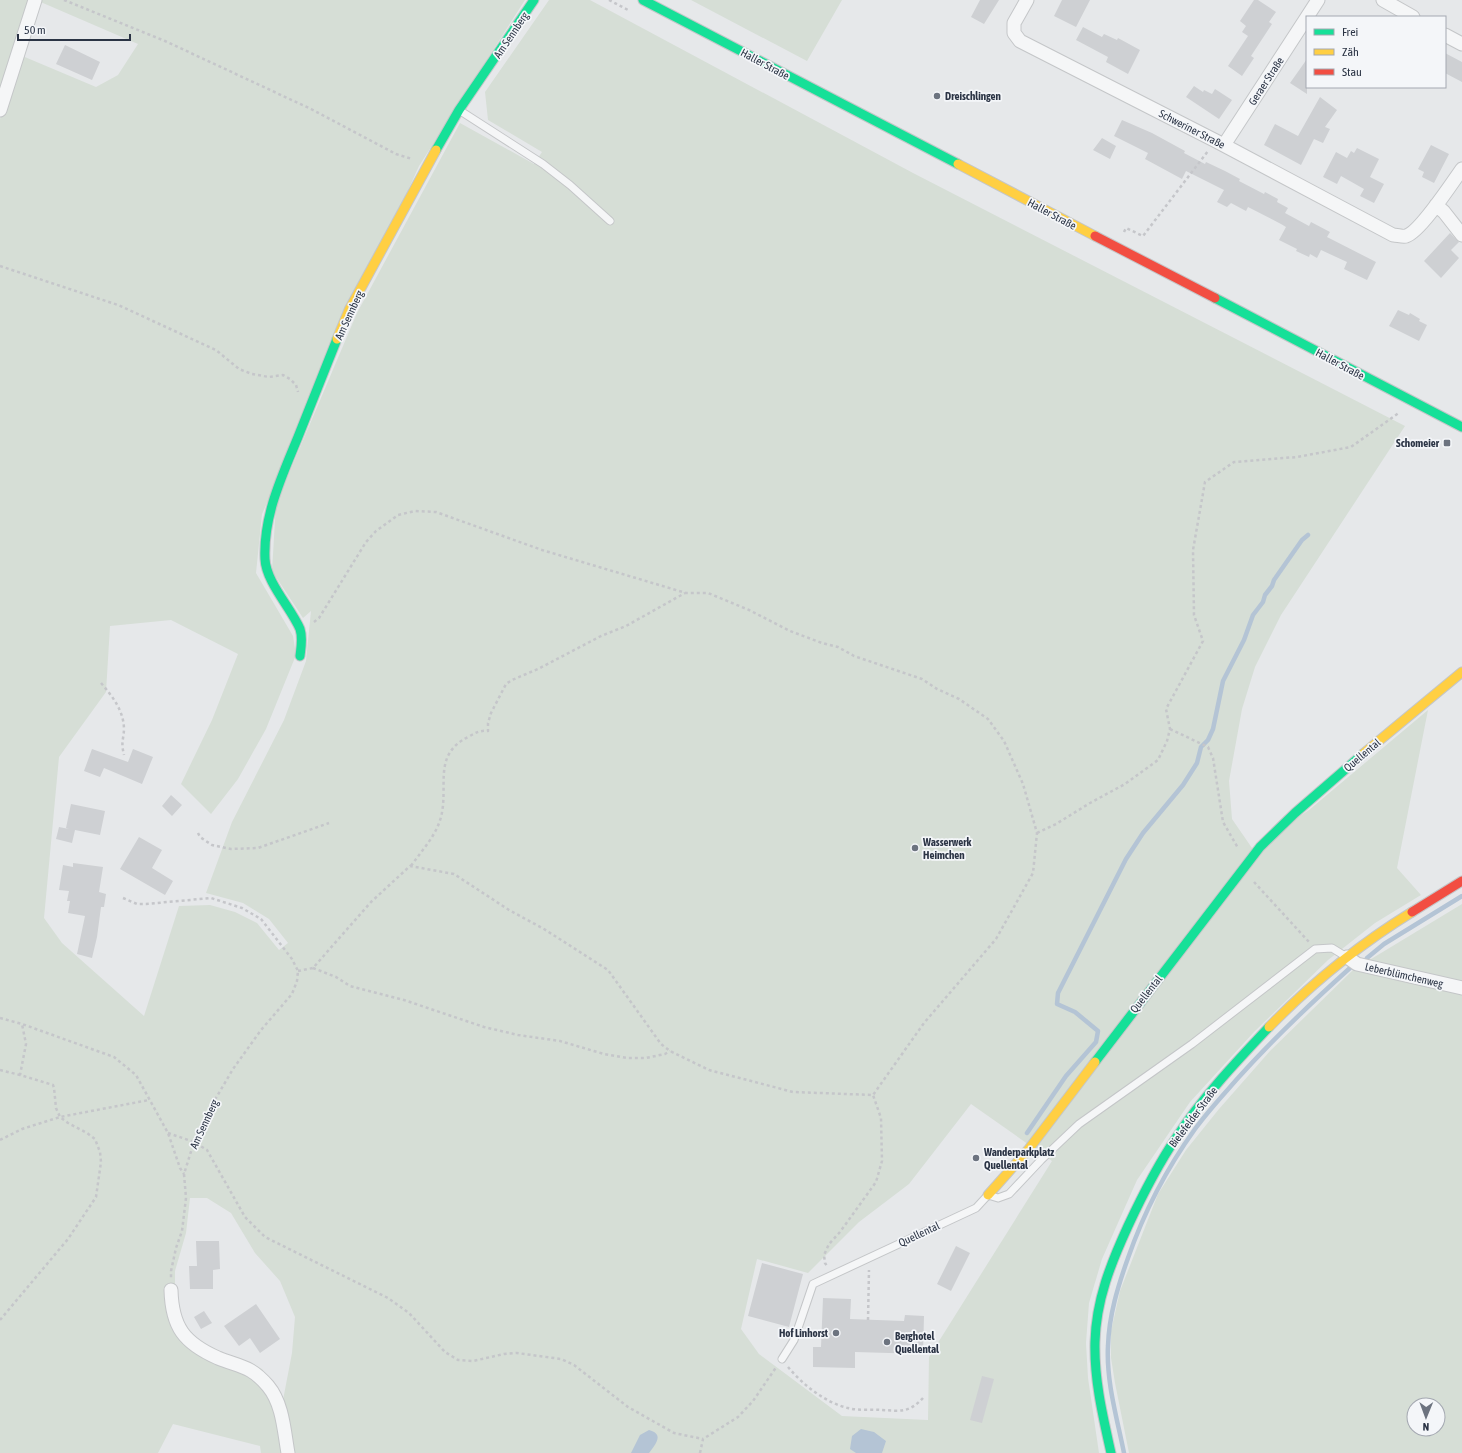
<svg xmlns="http://www.w3.org/2000/svg" width="1462" height="1453" font-family="'Asap Condensed',sans-serif">
	<style>
		.green { fill: #d6ded6; fill-rule: evenodd }
		.water { fill: #b4c4d5 }
		.lines { fill: none; stroke-linecap: round; stroke-linejoin: round }
		.stream { stroke: #b4c4d5; stroke-width: 4.5 }
		.building { fill: #ced0d3 }
		.lane-casing { stroke: #c4c6c8; stroke-width: 9 }
		.street-casing { stroke: #c4c6c8; stroke-width: 15 }
		.fast-casing { stroke: #c4c6c8; stroke-width: 11 }
		.slow-casing { stroke: #c4c6c8; stroke-width: 11 }
		.jam-casing { stroke: #c4c6c8; stroke-width: 11 }
		.path { stroke: #c5c6ca; stroke-width: 2.5; stroke-dasharray: 3 3; stroke-linecap: butt }
		.lane { stroke: #f5f6f7; stroke-width: 7 }
		.street { stroke: #f5f6f7; stroke-width: 13 }
		.fast { stroke: #16e098; stroke-width: 9 }
		.slow { stroke: #ffcf43; stroke-width: 9 }
		.jam { stroke: #f24e42; stroke-width: 9 }
		.poi-dot { fill: #6c737f; stroke: #f4f6f9; stroke-width: 1.5 }
		.labels { text-anchor: middle; stroke-width: 3.5; stroke-linejoin: round; paint-order: stroke }
		.street-label { font-size: 11px; fill: #2b3445; stroke: #f4f6f9 }
		.poi-label { font-size: 11px; font-weight: bold; fill: #2b3445; stroke: #f4f6f9; text-anchor: start }
	</style>
	<rect width="100%" height="100%" fill="#e6e8ea"/>
	<path class="green" d="M 0,0 L 31,0 L 0,97 Z
		M 36,0 L 525,0 L 419,166 L 262,514 L 256,573 L 293,636 L 296,655 L 266,729 L 238,779 L 211,814 L 181,784 L 212,720 L 238,654 L 171,620 L 110,626 L 106,692 L 59,757 L 44,918 L 62,943 L 144,1016 L 179,906 L 210,905 L 235,912 L 257,923 L 279,950 L 288,943 L 269,919 L 243,903 L 206,893 L 232,822 L 284,720 L 306,661 L 311,611 L 303,618 L 272,571 L 276,504 L 357,313 L 460,123 L 534,164 L 542,152 L 488,120 L 485,92 L 549,0 L 590,0 L 913,173 L 1405,426 L 1281,615 L 1255,667 L 1242,709 L 1229,781 L 1232,819 L 1252,848 L 1309,810 L 1428,710 L 1397,868 L 1421,895 L 1375,923 L 1328,960 L 1254,1032 L 1190,1102 L 1137,1180 L 1102,1259 L 1089,1303 L 1086,1343 L 1088,1378 L 1099,1453 L 261,1453 L 260,1446 L 173,1424 L 158,1453 L 0,1453 L 0,119 L 20,55 L 96,87 L 118,75 L 138,44 ZM 971,1104 L 1052,1161 L 929,1357 L 928,1420 L 842,1416 L 759,1354 L 741,1329 L 757,1259 L 808,1273 L 859,1222 L 909,1184 ZM 190,1198 L 207,1198 L 231,1213 L 255,1253 L 280,1281 L 295,1317 L 292,1353 L 283,1400 L 262,1369 L 240,1358 L 223,1353 L 198,1342 L 184,1326 L 175,1298 L 175,1271 L 186,1233 Z
		M 691,0 L 842,0 L 807,61 Z
		M 1462,904 L 1462,1453 L 1129,1453 L 1115,1383 L 1111,1358 L 1111,1331 L 1120,1291 L 1158,1194 L 1186,1150 L 1219,1109 L 1270,1051 L 1353,970 ZM 1414,1405 L 1438,1405 L 1438,1429 L 1414,1429 Z"/>
	<path class="water" d="M 861,1429 L 874,1432 L 886,1441 L 882,1453 L 856,1453 L 850,1449 L 852,1436 Z
		M 649,1430 C 665,1434 655,1445 649,1453 L 631,1453 L 640,1435 Z"/>
	<g class="lines">
		<path class="stream" d="M 1367,958 L 1384,944 L 1462,896
			M 1027,1133 L 1066,1076 L 1096,1042 L 1098,1031 L 1075,1012 L 1057,1004 L 1058,993 L 1126,859 L 1143,833 L 1183,785 L 1197,763 L 1201,747 L 1208,740 L 1213,729 L 1223,681 L 1244,640 L 1253,615 L 1263,602 L 1265,595 L 1272,586 L 1274,580 L 1302,540 L 1308,535
			M 1124,1453 C 1117,1418 1106,1381 1108,1346 C 1109,1315 1118,1286 1128,1258 C 1144,1212 1167,1168 1195,1129 C 1208,1111 1223,1095 1238,1078 C 1273,1039 1311,1003 1350,968"/>
	</g>
	<path class="building" d="M 980,0 L 999,0 L 984,24 L 971,17 Z
		M 1062,0 L 1090,0 L 1076,27 L 1054,16 Z
		M 1254,0 L 1258,0 L 1276,12 L 1269,22 L 1272,24 L 1251,56 L 1254,58 L 1242,76 L 1228,66 L 1248,36 L 1242,32 L 1246,26 L 1240,21 Z
		M 1083,27 L 1102,37 L 1104,34 L 1117,40 L 1118,38 L 1140,50 L 1128,74 L 1106,62 L 1108,57 L 1076,40 Z
		M 65,45 L 100,62 L 92,80 L 56,64 Z
		M 1445,53 L 1462,62 L 1462,82 L 1445,73 Z
		M 1307,59 L 1307,94 L 1290,83 Z
		M 1194,86 L 1203,92 L 1204,90 L 1212,94 L 1215,89 L 1232,100 L 1219,119 L 1186,97 Z
		M 1320,97 L 1337,110 L 1325,127 L 1330,129 L 1323,143 L 1314,139 L 1301,165 L 1264,145 L 1275,124 L 1298,136 Z
		M 1122,120 L 1152,133 L 1185,151 L 1184,153 L 1205,164 L 1206,162 L 1225,171 L 1240,179 L 1239,181 L 1264,194 L 1265,192 L 1278,199 L 1277,202 L 1288,208 L 1285,213 L 1309,226 L 1311,222 L 1330,232 L 1327,237 L 1376,262 L 1367,280 L 1344,269 L 1347,262 L 1321,250 L 1317,258 L 1310,254 L 1309,257 L 1296,251 L 1297,249 L 1279,240 L 1286,227 L 1281,224 L 1248,207 L 1246,211 L 1231,203 L 1227,207 L 1217,202 L 1224,190 L 1186,171 L 1182,179 L 1145,159 L 1148,153 L 1114,136 Z
		M 1102,138 L 1116,146 L 1110,159 L 1093,150 Z
		M 1431,145 L 1449,154 L 1434,183 L 1422,177 L 1424,172 L 1418,169 Z
		M 1357,148 L 1379,159 L 1370,177 L 1384,184 L 1374,203 L 1360,196 L 1364,189 L 1341,176 L 1337,184 L 1323,177 L 1336,152 L 1347,158 L 1351,151 L 1354,153 Z
		M 1450,233 L 1459,242 L 1451,250 L 1459,258 L 1441,278 L 1424,261 Z
		M 1398,310 L 1409,315 L 1410,313 L 1420,319 L 1419,321 L 1427,325 L 1419,341 L 1389,326 Z
		M 92,749 L 128,762 L 133,749 L 153,757 L 142,784 L 104,768 L 100,777 L 84,771 Z
		M 171,795 L 182,805 L 172,816 L 162,806 Z
		M 71,804 L 105,811 L 100,835 L 75,830 L 72,843 L 56,839 L 59,827 L 69,829 L 66,828 Z
		M 139,837 L 162,850 L 152,868 L 173,881 L 165,895 L 120,869 Z
		M 73,863 L 103,867 L 99,892 L 106,894 L 104,907 L 101,907 L 97,937 L 92,958 L 77,954 L 85,916 L 68,913 L 70,901 L 67,901 L 69,891 L 59,890 L 63,865 L 73,867 Z
		M 196,1241 L 219,1241 L 220,1269 L 213,1270 L 213,1289 L 190,1289 L 189,1266 L 197,1266 Z
		M 956,1246 L 970,1253 L 951,1291 L 937,1284 Z
		M 762,1263 L 803,1274 L 789,1327 L 748,1316 Z
		M 823,1298 L 851,1299 L 850,1319 L 904,1321 L 905,1315 L 924,1316 L 923,1354 L 855,1352 L 855,1368 L 813,1367 L 813,1347 L 821,1347 Z
		M 256,1304 L 280,1339 L 260,1353 L 250,1338 L 239,1346 L 224,1326 Z
		M 204,1311 L 212,1323 L 201,1329 L 194,1317 Z
		M 982,1376 L 994,1379 L 982,1423 L 970,1420 Z"/>
	<g class="lines">
		<g class="lane-casing">
			<path id="lane" d="M 459,110 L 543,164 L 570,185 L 610,221
				M 782,1359 L 794,1340 L 813,1284 L 976,1208 L 988,1195 L 998,1198 L 1009,1194 L 1041,1160 L 1079,1124 L 1192,1044 L 1315,949 L 1332,948 L 1345,956"/>
		</g>
		<g class="street-casing">
			<path id="street" d="M 1027,0 L 1014,23 L 1014,33 L 1020,41 L 1216,141 L 1393,235 C 1397,235 1403,237 1406,236 C 1420,232 1452,183 1462,169
				M 1383,0 L 1413,17
				M 1307,17 L 1318,0
				M 1445,35 L 1462,44
				M 0,110 L 35,0
				M 1224,145 L 1307,17
				M 1436,205 L 1444,212 L 1462,235
				M 1347,957 L 1357,964 L 1462,988
				M 171,1290 C 172,1327 184,1343 218,1358 C 240,1367 250,1365 268,1386 C 283,1404 284,1431 288,1453"/>
		</g>
		<g class="fast-casing">
			<path id="fast" d="M 643,0 L 958,164
				M 436,150 L 459,110 L 534,0
				M 1215,298 L 1462,427
				M 300,656 C 301,647 303,638 300,629 C 291,608 266,582 265,559 C 263,516 282,476 298,437 C 311,405 324,372 337,339
				M 1095,1062 L 1260,847 L 1295,813 L 1363,754
				M 1111,1453 C 1103,1417 1094,1380 1095,1342 C 1096,1300 1111,1263 1128,1226 C 1142,1196 1157,1166 1176,1138 C 1202,1098 1236,1062 1269,1027"/>
		</g>
		<g class="slow-casing">
			<path id="slow" d="M 958,164 L 1095,236
				M 337,339 L 349,310 L 436,150
				M 1363,754 L 1462,672
				M 1269,1027 C 1312,983 1360,944 1412,912
				M 988,1195 L 1028,1150 L 1095,1062"/>
		</g>
		<g class="jam-casing">
			<path id="jam" d="M 1095,236 L 1215,298
				M 1412,912 L 1462,881"/>
		</g>
		<path class="path" d="M 64,0 L 165,41 L 311,109 L 396,154 L 412,159
			M 609,0 L 630,11
			M 1124,232 L 1126,228 L 1143,236 L 1208,151
			M 0,266 L 118,305 L 216,350 L 239,369 L 252,374 L 269,377 L 283,375 L 290,379 L 296,385 L 298,392
			M 314,622 L 319,618 L 366,542 L 376,531 L 398,515 L 415,511 L 436,512 L 542,550 L 686,593 L 708,593 L 749,610 L 790,631 L 822,643 L 838,647 L 854,656 L 922,679 L 937,689 L 959,699 L 988,719 L 1004,741 L 1023,784 L 1037,833 L 1033,873 L 996,939 L 924,1023 L 873,1095
			M 101,683 C 113,697 124,711 124,730 C 123,742 121,742 124,755
			M 1170,729 L 1208,747 L 1213,758 L 1223,822 L 1238,848
			M 198,833 L 200,837 L 212,845 L 231,849 L 258,848 L 329,823
			M 1037,833 L 1056,824 L 1090,803 L 1125,784 L 1158,760 L 1167,741 L 1170,729 L 1166,709 L 1203,641 L 1194,615 L 1193,550 L 1205,482 L 1234,462 L 1297,457 L 1351,447 L 1400,412
			M 411,866 C 422,850 436,836 441,817 C 449,786 432,755 468,737 C 475,733 480,730 488,731 L 488,723 L 491,713 L 506,684 L 512,680 L 538,669 L 601,636 L 626,626 L 685,593
			M 1254,882 L 1309,942
			M 123,898 L 137,904 L 146,904 L 211,898 L 242,908 L 261,919 L 292,959 L 298,971 L 297,981 L 292,994 L 261,1030 L 233,1069 L 206,1115 L 194,1142 L 184,1174 L 186,1198 L 182,1231 L 176,1248 L 171,1271 L 171,1278
			M 313,968 L 336,977 L 350,986 L 404,1000 L 484,1027 L 518,1035 L 560,1041 L 604,1054 L 628,1058 L 646,1058 L 665,1054 L 670,1051
			M 298,971 L 313,968 L 371,902 L 410,866 L 454,874 L 509,910 L 544,929 L 608,970 L 661,1044 L 670,1051 L 709,1070 L 793,1092 L 873,1095 L 881,1118 L 882,1161 L 876,1182 L 840,1232 L 829,1244 L 824,1255 L 825,1263 L 827,1266
			M 0,1018 L 22,1024 L 114,1057 L 136,1075 L 168,1133 L 180,1168 L 184,1174
			M 0,1070 L 20,1075
			M 168,1133 L 194,1142 L 207,1150 L 245,1217 L 265,1237 L 388,1298 L 409,1313 L 445,1352 L 458,1360 L 473,1361 L 504,1354 L 517,1353 L 561,1359 L 574,1365 L 628,1407 L 674,1433 L 703,1439
			M 0,1140 L 22,1129 L 60,1117 L 149,1100
			M 0,1320 L 68,1239 L 96,1197 L 101,1162 L 100,1152 L 95,1139 L 87,1133 L 68,1123 L 60,1117 L 56,1108 L 54,1088 L 53,1085 L 20,1075 L 26,1044 L 22,1024
			M 868,1320 L 869,1270
			M 788,1367 C 803,1385 826,1403 848,1408 C 858,1411 871,1409 882,1410 C 901,1411 909,1413 923,1398
			M 700,1453 L 703,1439 L 738,1417 L 753,1401 L 777,1366"/>
		<use href="#lane" class="lane"/>
		<use href="#street" class="street"/>
		<use href="#fast" class="fast"/>
		<use href="#slow" class="slow"/>
		<use href="#jam" class="jam"/>
	</g>
	<g class="poi-dot">
		<circle cx="937" cy="96" r="4"/>
		<rect x="1443" y="439" width="8" height="8" rx="2"/>
		<circle cx="915" cy="848" r="4"/>
		<circle cx="976" cy="1158" r="4"/>
		<circle cx="836" cy="1333" r="4"/>
		<circle cx="887" cy="1342" r="4"/>
	</g>
	<g class="labels">
		<g class="street-label">
			<text transform="translate(511 35) rotate(-56)" y="4">Am Sennberg</text>
			<text transform="translate(765 64) rotate(28)" y="4">Haller Straße</text>
			<text transform="translate(1266 81) rotate(-57)" y="4">Geraer Straße</text>
			<text transform="translate(1192 129) rotate(27)" y="4">Schweriner Straße</text>
			<text transform="translate(1052 214) rotate(28)" y="4">Haller Straße</text>
			<text transform="translate(349 315) rotate(-65)" y="4">Am Sennberg</text>
			<text transform="translate(1340 364) rotate(28)" y="4">Haller Straße</text>
			<text transform="translate(1362 755) rotate(-40)" y="4">Quellental</text>
			<text transform="translate(1404 975) rotate(13)" y="4">Leberblümchenweg</text>
			<text transform="translate(1146 994) rotate(-52)" y="4">Quellental</text>
			<text transform="translate(1193 1117) rotate(-53)" y="4">Bielefelder Straße</text>
			<text transform="translate(204 1124) rotate(-65)" y="4">Am Sennberg</text>
			<text transform="translate(919 1234) rotate(-25)" y="4">Quellental</text>
		</g>
		<g class="poi-label">
			<text x="945" y="100">Dreischlingen</text>
			<text x="1439" y="447" text-anchor="end">Schomeier</text>
			<text x="923" y="846">Wasserwerk<tspan x="923" dy="13">Heimchen</tspan></text>
			<text x="984" y="1156">Wanderparkplatz<tspan x="984" dy="13">Quellental</tspan></text>
			<text x="828" y="1337" text-anchor="end">Hof Linhorst</text>
			<text x="895" y="1340">Berghotel<tspan x="895" dy="13">Quellental</tspan></text>
		</g>
	</g>
	<rect x="1306" y="16" width="140" height="72" fill="#f4f6f9" stroke="#a4a8b1"/>
	<rect x="1314" y="29" width="20" height="6" fill="#16e098" stroke="#a4a8b1"/>
	<text x="1342" y="36" font-size="12" fill="#2b3445">Frei</text>
	<rect x="1314" y="49" width="20" height="6" fill="#ffcf43" stroke="#a4a8b1"/>
	<text x="1342" y="56" font-size="12" fill="#2b3445">Zäh</text>
	<rect x="1314" y="69" width="20" height="6" fill="#f24e42" stroke="#a4a8b1"/>
	<text x="1342" y="76" font-size="12" fill="#2b3445">Stau</text>
	<g transform="translate(1426 1417) rotate(181)"><circle r="19" fill="#f4f6f9" stroke="#a4a8b1"/>
	<path d="M0-3L7 15L0 10L-7 15Z" fill="#6c737f"/>
	<text y="-6" font-size="11" font-weight="bold" text-anchor="middle" fill="#2b3445">N</text>
	</g>
	<path d="M18 34v6h112v-6" fill="none" stroke="#2b3445" stroke-width="2"/>
	<text x="24" y="34" font-size="12" fill="#2b3445" stroke="#f4f6f9" stroke-width="3" paint-order="stroke">50 m</text>
</svg>
